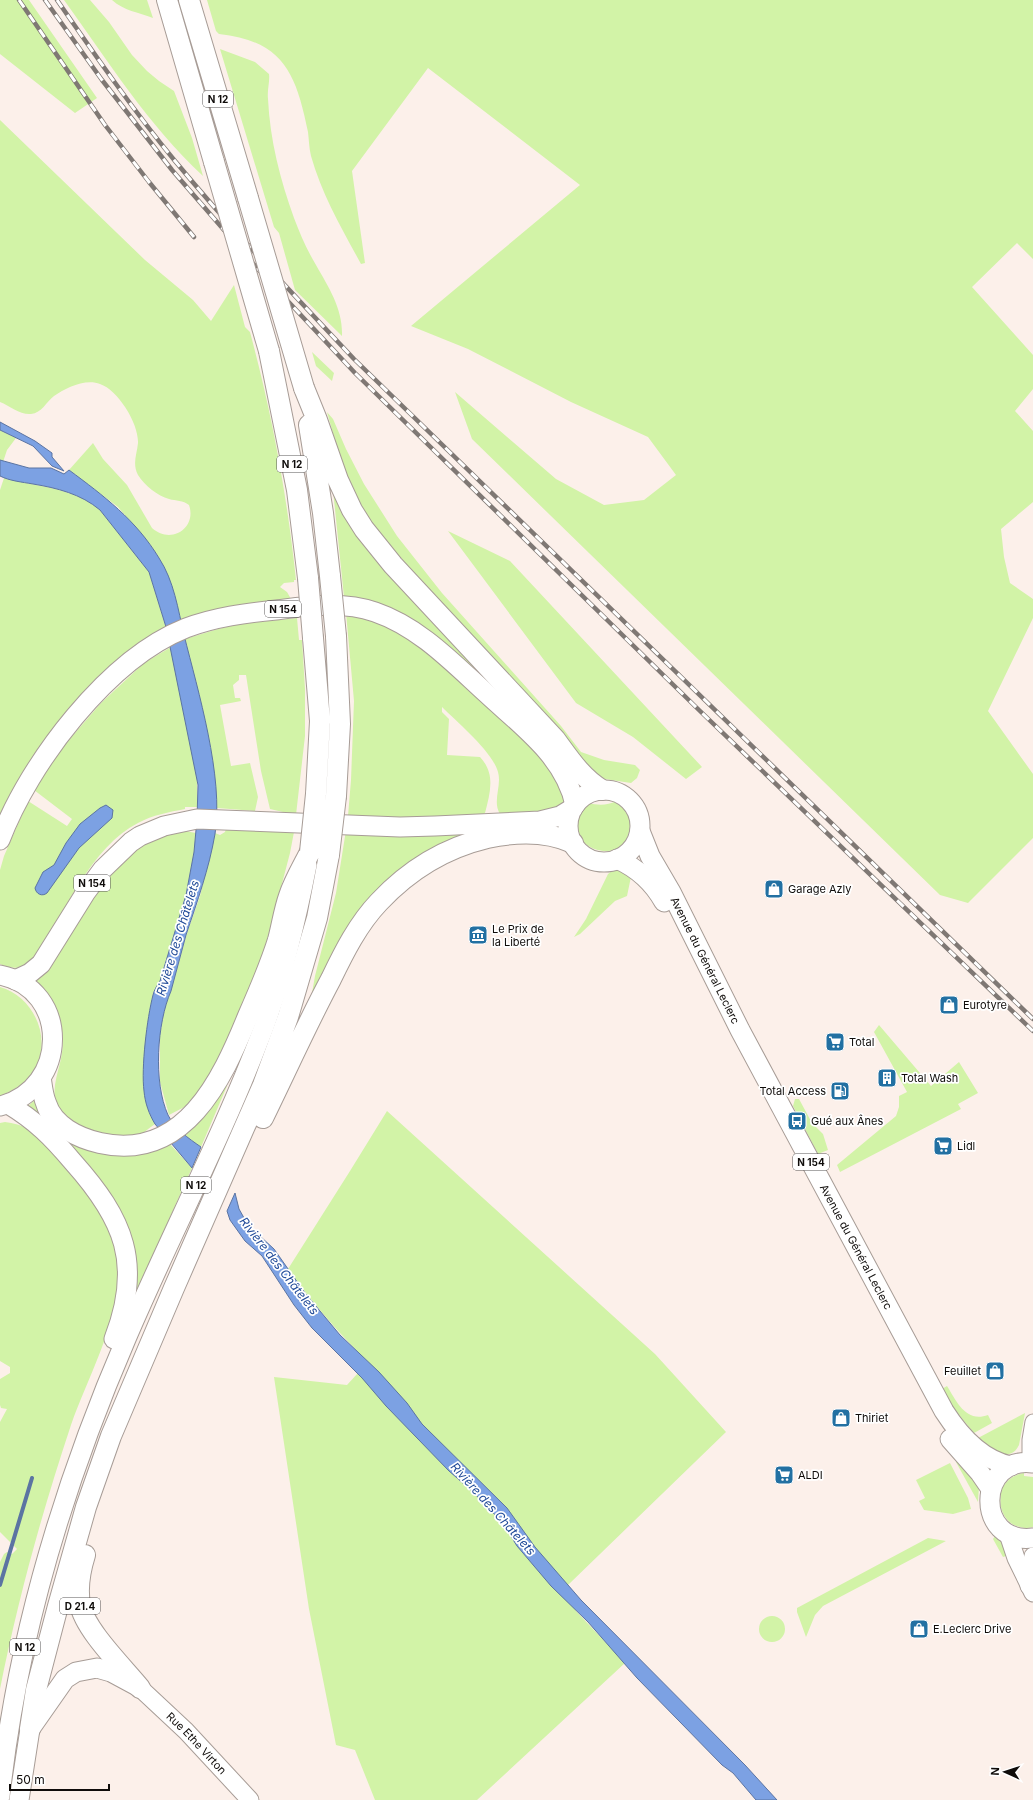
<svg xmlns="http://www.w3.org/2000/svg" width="1033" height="1800" font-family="Inter,sans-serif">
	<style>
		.green { fill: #d2f3a7 }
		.water { fill: #7ca1e3; stroke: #5b74a2 }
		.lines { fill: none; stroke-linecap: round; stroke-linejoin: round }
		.stream { stroke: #5b74a2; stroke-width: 4 }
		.tertiary-casing { stroke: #a79c96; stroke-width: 17 }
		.secondary-casing { stroke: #a79c96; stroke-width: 19 }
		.primary-casing { stroke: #a79c96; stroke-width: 21 }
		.trunk-casing { stroke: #a79c96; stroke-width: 22 }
		.tertiary { stroke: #fff; stroke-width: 15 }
		.secondary { stroke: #fff; stroke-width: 17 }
		.primary { stroke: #fff; stroke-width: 19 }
		.trunk { stroke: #fff; stroke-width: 20 }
		.rail-casing { stroke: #7f7874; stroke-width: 4.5 }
		.rail { stroke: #fff; stroke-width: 3; stroke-dasharray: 9; stroke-linecap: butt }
		.trunk-bridge-casing { stroke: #a79c96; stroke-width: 22; stroke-linecap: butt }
		.trunk-bridge { stroke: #fff; stroke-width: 20 }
		.labels { text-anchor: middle; stroke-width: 3.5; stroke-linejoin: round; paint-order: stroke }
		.shield { fill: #fff; stroke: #575554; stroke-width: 1 }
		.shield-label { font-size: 10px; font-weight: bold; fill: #0f0c0a }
		.poi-label { font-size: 11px; fill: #0f0c0a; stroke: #fff; text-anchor: start }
		.street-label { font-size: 11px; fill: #0f0c0a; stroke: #fff }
		.water-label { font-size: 12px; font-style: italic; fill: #214b99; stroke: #fff }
	</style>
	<rect width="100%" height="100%" fill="#fcf0ea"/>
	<path class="green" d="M 0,0 L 29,0 L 97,98 L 75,113 L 0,54 Z
		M 64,0 L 90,0 L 109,22 L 132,55 L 147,71 L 159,81 L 174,91 L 192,138 L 203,176 C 148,125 108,61 64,0 Z
		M 112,0 L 147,0 L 153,18 C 138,12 124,11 112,0 Z
		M 207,0 L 1033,0 L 1033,259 L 1017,243 L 972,287 L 1033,355 L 1033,389 L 1015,411 L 1033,431 L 1033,502 L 1001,529 L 1004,557 L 1010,583 L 1033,599 L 1033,618 L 988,711 L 1033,774 L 1033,838 L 968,903 L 940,895 L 472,439 L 455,392 L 556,479 L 604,505 L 644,500 L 676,475 L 648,437 L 571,402 L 468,349 L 411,326 L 580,185 L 428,68 L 352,171 L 365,263 L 361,264 C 342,229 322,195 311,156 C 309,148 309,140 308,132 C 296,73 283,41 219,34 L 216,31 Z
		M 220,49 L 255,62 L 269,74 C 270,82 267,90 268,99 C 270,140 280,179 294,218 C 300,234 307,250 316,265 C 329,288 343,309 342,336 L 295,290 L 279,233 L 274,227 Z
		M 0,120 L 145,260 L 193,300 L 211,321 L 234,285 L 245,327 L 250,332 C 272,414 287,495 296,580 L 294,580 L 294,582 L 284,583 L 280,587 L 287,592 L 291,599 L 182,624 L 160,559 L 151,546 L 118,507 L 69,470 L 93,443 L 103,459 L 127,485 L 152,528 C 171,545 197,528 189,505 C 183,500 176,501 169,499 C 158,496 144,485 138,475 C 132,464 137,454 138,443 C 139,424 118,390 100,384 C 86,378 65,388 54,396 C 46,402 42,413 31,414 C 20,415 10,406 0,402 Z
		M 312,352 L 334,373 L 332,381 L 316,366 Z
		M 327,412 L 333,419 L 346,449 L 364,484 L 397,536 L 442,593 L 561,726 L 581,752 L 604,760 L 635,765 L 640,770 L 637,778 L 631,783 L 598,778 L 391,547 C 377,530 364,513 355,494 C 342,468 335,440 327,412 Z
		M 0,430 L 16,438 L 7,450 L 3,462 L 0,460 Z
		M 4,478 C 37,487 73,487 100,510 L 149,572 L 167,631 L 135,651 L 0,828 L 0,490 Z
		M 333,490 L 502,689 L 496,695 L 344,597 Z
		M 448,531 L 510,561 L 702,767 L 686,779 L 633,737 L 576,703 Z
		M 346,613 L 384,623 L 423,648 L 549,762 L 565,799 C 557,820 518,814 500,814 C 492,801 502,786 498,772 C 492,751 458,723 442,707 L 442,712 L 449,719 L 447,755 L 480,757 C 496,774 490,793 485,813 L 482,815 L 427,819 L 348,816 L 351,780 L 354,701 Z
		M 297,618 L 299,640 L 302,640 L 305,689 L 305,736 L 296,815 L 270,809 L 261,771 L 246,675 L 239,675 L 239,680 L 233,685 L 235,698 L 240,698 L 241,701 L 220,705 L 231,766 L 250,763 L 258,797 L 255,811 L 217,808 L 210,745 L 185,639 L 218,629 L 240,624 Z
		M 171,647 L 197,777 L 197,807 L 185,807 L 185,809 C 169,812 153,815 138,823 C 93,845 61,916 37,958 C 22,968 17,971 0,964 L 0,870 L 4,856 L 28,801 L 67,826 L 72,819 L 34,790 L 62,748 L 101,703 L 144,663 Z
		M 616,801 C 625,807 631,815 630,826 C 627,876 546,842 588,803 C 597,805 607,806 616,801 Z
		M 488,828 L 428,857 L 312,993 L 315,976 L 336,893 L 346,830 Z
		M 226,829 L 294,832 L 290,853 L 268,937 L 255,978 L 228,1045 L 192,1103 L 169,1115 L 160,1082 L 160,1036 L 165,1005 L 171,991 L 186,936 L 200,896 L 215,833 L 220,835 L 225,832 Z
		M 185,831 L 196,833 L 194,852 L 186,895 L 160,981 L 153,993 L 144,1091 L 150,1115 L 155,1124 C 149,1128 141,1136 134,1137 C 125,1139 86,1132 77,1127 C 68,1121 57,1111 55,1099 C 53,1087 57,1075 60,1063 C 69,1025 56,1005 31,979 L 104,878 L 147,838 Z
		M 614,869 L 632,872 L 627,896 L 615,901 L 580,934 L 574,937 L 586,919 L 608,874 Z
		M 0,987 C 38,998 56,1048 28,1078 C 20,1087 11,1091 0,1096 Z
		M 879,1025 L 931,1086 L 959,1062 L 978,1093 L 958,1104 L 961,1109 L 840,1172 L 837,1165 L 896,1116 L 899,1107 L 899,1096 L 907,1092 L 874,1032 Z
		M 224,1085 L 227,1086 L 201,1147 L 183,1134 Z
		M 38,1097 L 59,1132 L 169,1143 L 192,1168 L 136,1293 L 133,1293 L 133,1253 L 26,1108 Z
		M 795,1099 L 799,1099 L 812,1123 L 823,1134 L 828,1150 L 818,1154 L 793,1106 Z
		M 387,1111 L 655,1354 L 726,1432 L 568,1585 L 576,1611 L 625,1663 L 477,1800 L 375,1800 L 355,1750 L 336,1745 L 309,1609 L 274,1377 L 347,1385 L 368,1362 C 339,1333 312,1303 288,1269 L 350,1171 Z
		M 5,1122 C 13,1123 22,1125 29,1130 C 42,1139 52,1152 62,1164 C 82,1188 104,1212 114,1243 C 117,1254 119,1266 118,1278 C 117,1326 87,1379 71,1425 C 42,1512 18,1599 0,1689 L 0,1562 L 4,1554 L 7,1552 L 12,1554 L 17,1549 L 0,1532 L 0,1422 L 7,1409 L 1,1408 L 0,1405 L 0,1379 L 10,1373 L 10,1367 L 0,1361 L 0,1123 Z
		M 947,1386 C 957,1402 966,1423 988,1415 L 992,1423 L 974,1433 L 953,1408 L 942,1389 Z
		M 1025,1413 L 1019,1445 C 1010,1464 987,1450 978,1438 Z
		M 959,1459 L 979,1486 L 978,1502 L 956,1462 Z
		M 950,1463 L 968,1498 L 971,1509 L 953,1514 L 924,1510 L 919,1501 L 925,1498 L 916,1480 Z
		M 1024,1473 L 1024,1476 L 1033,1477 L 1033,1527 C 1013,1532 997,1515 1001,1495 L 998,1494 C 1005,1483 1010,1475 1024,1473 Z
		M 995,1536 L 1003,1542 L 1009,1555 L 1003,1557 L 993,1539 Z
		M 928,1538 L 946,1541 L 823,1606 L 815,1615 L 806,1637 L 797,1612 L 797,1608 Z
		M759 1629a13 13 0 1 1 26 0a13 13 0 1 1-26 0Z"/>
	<path class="water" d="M 0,422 L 35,441 L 52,453 L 52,457 L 64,471 L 52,466 L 33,446 L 0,430 Z
		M 0,460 L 29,468 L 51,468 L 64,474 L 69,470 C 104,496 136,520 159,558 C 174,581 178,609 184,635 C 198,691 224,777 215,834 C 209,869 197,902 186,935 C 181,954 176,972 171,991 C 157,1023 153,1082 168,1115 C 175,1129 188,1138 201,1147 L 192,1168 L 155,1124 C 149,1114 145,1103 144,1091 C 141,1068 147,1018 153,995 C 154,990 157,986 160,981 L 186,895 L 194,852 L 197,819 L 198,785 L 166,627 L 149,572 L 100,510 C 81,494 57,488 33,484 C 22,482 10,481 0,476 Z
		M 106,805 L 113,810 L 112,818 L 79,848 L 47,893 C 42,897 36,894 35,888 L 43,872 L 54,865 L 66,843 L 80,824 L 100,808 Z
		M 235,1193 L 239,1209 L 248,1225 L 274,1249 L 305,1293 L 340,1335 L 379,1372 L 407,1403 L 422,1424 L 507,1508 L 535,1547 L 581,1600 L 745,1765 L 777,1800 L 756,1800 L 733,1773 L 722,1765 L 637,1678 L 588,1622 L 551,1586 L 517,1546 L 502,1522 L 472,1491 L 449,1471 L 386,1406 L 362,1378 L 312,1328 L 294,1305 L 262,1256 L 245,1241 L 230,1220 L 227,1211 Z"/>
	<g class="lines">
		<path class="stream" d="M 0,1585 L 32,1478"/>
		<g class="tertiary-casing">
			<path id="tertiary" d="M 1030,1463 L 1030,1440 L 1033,1422"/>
		</g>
		<g class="secondary-casing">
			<g id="secondary">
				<path d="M 1008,1534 L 1016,1558 L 1033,1593"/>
				<path d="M 1029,1586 L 1033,1556"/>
				<path id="s1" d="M 140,1688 L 186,1731 L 250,1800"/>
			</g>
		</g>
		<g class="primary-casing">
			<g id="primary">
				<circle cx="604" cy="826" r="36"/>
				<path id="s2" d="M 640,831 L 650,856 L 671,892 L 740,1030 L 944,1411 C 960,1436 981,1460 1011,1466"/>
				<path d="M 0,840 C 29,763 108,659 186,628 C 215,617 246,613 276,610 C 309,606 343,601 375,612 C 419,627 452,662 486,693 C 520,725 565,756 575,805"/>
				<path d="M 617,859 C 637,868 653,882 664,902"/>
				<path d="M 0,975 C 71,989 69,1089 0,1106"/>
				<path d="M 15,980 L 30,973 L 41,964 L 86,892 L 103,869 L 131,842 L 140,836 L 164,826 L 197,819 L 400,827 L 435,826 L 540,821 L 560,816 L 573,808"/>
				<path d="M 8,1104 C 36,1121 52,1137 73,1162 C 124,1219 143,1264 114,1339"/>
				<path d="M 950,1439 L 980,1473 L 991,1489"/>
				<path d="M 1033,1463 C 977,1455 974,1545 1033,1538"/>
				<path d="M 0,1796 C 17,1638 63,1485 126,1339 C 170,1236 222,1137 262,1032 C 283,978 296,921 307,865"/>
				<path d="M 19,1800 L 30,1729 L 65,1679 L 76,1672 L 97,1668 L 111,1672 L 137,1686"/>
			</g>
		</g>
		<g class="trunk-casing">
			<path id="trunk" d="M 167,0 L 214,162
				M 189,0 L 248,198
				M 269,351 L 297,490 L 308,578
				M 304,388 L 317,420 L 338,480 L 352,510 L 364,529 L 393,565 L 555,739 C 569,758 581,777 602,790
				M 309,425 L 323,513 L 330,576
				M 336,636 L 340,724 L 336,796
				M 313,638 L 320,721 L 316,794
				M 41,1080 C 42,1087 43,1096 46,1103 C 53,1126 78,1138 100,1143 C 184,1162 222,1080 248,1016 C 259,991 270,966 278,940 C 282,925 284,910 289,896 C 294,881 303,866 310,852
				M 263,1118 C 286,1071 307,1024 331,979 C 344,952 358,924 379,902 C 408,871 445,848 487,838 C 515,832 547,831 573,843
				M 85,1555 C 80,1571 77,1587 80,1604 C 84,1629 123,1667 140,1688
				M 30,1729 L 36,1690 L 58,1606 L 86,1507 L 111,1436 L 174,1288 L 263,1085 L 288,1017 L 317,918 L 329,855"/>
		</g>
		<use href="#tertiary" class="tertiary"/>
		<use href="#secondary" class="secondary"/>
		<use href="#primary" class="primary"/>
		<use href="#trunk" class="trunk"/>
		<g class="rail-casing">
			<path id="rail" d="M 19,0 L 105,125 L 149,182 L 194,237
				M 45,0 L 102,80 L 172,170 L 256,267 L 355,373 L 700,711 L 1033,1031
				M 57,0 C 95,55 133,110 175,161 C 232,230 293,294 354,359 L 1033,1019"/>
		</g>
		<use href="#rail" class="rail"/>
		<g class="trunk-bridge-casing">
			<path id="trunk-bridge" d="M 214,162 L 269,351
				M 248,198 L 304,388
				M 330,576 L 336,636
				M 308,578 L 313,638
				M 310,852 L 316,794
				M 329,855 L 336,796"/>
		</g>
		<use href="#trunk-bridge" class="trunk-bridge"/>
	</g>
	<defs>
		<g id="shop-square" transform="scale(1)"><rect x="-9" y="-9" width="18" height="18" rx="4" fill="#2270a2" stroke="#fff"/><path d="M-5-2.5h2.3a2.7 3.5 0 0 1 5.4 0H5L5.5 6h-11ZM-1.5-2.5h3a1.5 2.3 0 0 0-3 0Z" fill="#fff"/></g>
		<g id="museum-square" transform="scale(1)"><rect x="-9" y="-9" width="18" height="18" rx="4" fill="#2270a2" stroke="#fff"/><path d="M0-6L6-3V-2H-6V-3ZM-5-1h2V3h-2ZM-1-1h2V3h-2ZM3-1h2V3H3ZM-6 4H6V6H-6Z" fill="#fff"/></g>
		<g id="supermarket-square" transform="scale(1)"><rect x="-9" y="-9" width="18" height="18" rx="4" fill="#2270a2" stroke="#fff"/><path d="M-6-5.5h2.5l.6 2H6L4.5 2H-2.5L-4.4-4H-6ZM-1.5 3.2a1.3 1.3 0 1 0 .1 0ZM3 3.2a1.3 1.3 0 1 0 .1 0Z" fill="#fff"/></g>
		<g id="building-square" transform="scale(1)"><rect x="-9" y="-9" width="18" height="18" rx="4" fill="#2270a2" stroke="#fff"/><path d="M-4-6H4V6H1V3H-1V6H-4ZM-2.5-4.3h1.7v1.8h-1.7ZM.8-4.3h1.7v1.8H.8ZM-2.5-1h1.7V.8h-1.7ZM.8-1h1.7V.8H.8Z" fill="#fff"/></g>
		<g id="fuel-square" transform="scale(1)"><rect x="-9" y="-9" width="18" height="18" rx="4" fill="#2270a2" stroke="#fff"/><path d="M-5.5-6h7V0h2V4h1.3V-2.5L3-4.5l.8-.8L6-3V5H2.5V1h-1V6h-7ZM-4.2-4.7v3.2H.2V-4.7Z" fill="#fff"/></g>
		<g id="bus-square" transform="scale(1)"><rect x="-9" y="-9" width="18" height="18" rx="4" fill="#2270a2" stroke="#fff"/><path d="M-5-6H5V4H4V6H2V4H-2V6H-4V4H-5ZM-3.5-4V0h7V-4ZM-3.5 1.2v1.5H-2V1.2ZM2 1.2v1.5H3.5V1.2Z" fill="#fff"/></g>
	</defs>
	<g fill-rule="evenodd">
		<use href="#shop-square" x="774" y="889"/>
		<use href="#museum-square" x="478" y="935"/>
		<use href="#shop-square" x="949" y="1005"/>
		<use href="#supermarket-square" x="835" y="1042"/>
		<use href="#building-square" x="887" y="1078"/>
		<use href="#fuel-square" x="840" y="1091"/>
		<use href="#bus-square" x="797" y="1121"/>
		<use href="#supermarket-square" x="943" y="1146"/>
		<use href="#shop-square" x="995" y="1371"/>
		<use href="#shop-square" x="841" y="1418"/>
		<use href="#supermarket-square" x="784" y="1475"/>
		<use href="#shop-square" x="919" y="1629"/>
	</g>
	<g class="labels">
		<g class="shield">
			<rect x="203" y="91" width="30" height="16" rx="3"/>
			<rect x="277" y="456" width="30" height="16" rx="3"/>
			<rect x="265" y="601" width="36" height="16" rx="3"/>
			<rect x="74" y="875" width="36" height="16" rx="3"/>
			<rect x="793" y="1154" width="36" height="16" rx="3"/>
			<rect x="181" y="1177" width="30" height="16" rx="3"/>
			<rect x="60" y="1598" width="40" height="16" rx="3"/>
			<rect x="10" y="1639" width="30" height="16" rx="3"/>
		</g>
		<g class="shield-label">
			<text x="218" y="103">N 12</text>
			<text x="292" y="468">N 12</text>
			<text x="283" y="613">N 154</text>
			<text x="92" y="887">N 154</text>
			<text x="811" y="1166">N 154</text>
			<text x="196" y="1189">N 12</text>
			<text x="80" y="1610">D 21.4</text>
			<text x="25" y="1651">N 12</text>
		</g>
		<g class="poi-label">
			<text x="788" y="893">Garage Azly</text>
			<text x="492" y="933">Le Prix de<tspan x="492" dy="13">la Liberté</tspan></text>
			<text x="963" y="1009">Eurotyre</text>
			<text x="849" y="1046">Total</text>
			<text x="901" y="1082">Total Wash</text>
			<text x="826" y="1095" text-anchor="end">Total Access</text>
			<text x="811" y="1125">Gué aux Ânes</text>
			<text x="957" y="1150">Lidl</text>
			<text x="981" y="1375" text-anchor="end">Feuillet</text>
			<text x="855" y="1422">Thiriet</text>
			<text x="798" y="1479">ALDI</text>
			<text x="933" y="1633">E.Leclerc Drive</text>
		</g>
		<g class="street-label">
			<text dy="4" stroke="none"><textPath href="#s2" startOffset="145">Avenue du Général Leclerc</textPath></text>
			<text dy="4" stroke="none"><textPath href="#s2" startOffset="469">Avenue du Général Leclerc</textPath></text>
			<text dy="4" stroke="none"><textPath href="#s1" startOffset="79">Rue Ethe Virton</textPath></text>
		</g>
		<g class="water-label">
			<text transform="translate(178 938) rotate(-73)" y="4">Rivière des Châtelets</text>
			<text transform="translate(279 1266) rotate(52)" y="4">Rivière des Châtelets</text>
			<text transform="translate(493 1509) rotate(48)" y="4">Rivière des Châtelets</text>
		</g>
	</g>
	<g transform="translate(1005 1772) rotate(273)" stroke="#ffffff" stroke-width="3" paint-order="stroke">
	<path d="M0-3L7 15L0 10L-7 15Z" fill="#0f0c0a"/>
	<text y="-6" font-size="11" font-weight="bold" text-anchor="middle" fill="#0f0c0a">N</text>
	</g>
	<path d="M10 1784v6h99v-6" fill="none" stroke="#0f0c0a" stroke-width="2"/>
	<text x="16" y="1784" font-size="12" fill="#0f0c0a" stroke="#ffffff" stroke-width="3" paint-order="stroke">50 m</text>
</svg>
